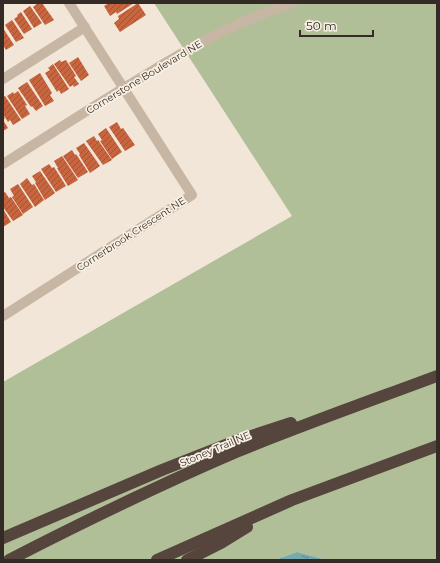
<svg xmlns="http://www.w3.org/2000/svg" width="440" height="563" font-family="Montserrat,sans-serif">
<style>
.grass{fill:#b1bf98}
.water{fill:url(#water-ripples)}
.building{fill:url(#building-hatch)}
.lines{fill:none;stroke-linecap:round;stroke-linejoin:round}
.minor{stroke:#c8b6a4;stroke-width:10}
.highway{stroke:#55453d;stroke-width:12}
.labels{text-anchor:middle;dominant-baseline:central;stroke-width:3.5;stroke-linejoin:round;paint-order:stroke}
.street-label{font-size:10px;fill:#342b26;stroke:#f9f0e4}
</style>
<defs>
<pattern id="water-ripples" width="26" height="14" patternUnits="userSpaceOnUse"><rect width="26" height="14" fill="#77aaae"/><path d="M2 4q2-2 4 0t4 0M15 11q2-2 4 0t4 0" fill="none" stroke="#628b8d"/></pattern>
<pattern id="building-hatch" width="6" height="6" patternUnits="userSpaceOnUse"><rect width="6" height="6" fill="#c56641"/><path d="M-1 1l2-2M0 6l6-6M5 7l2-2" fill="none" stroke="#a15436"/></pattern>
</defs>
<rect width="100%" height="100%" fill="#f1e6d8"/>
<path class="grass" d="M154,3H437V560H327L297,552L275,560H3V382L292,216Z"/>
<path class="water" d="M297,552L327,560H275Z"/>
<g class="building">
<path d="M38,3H42L54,20L45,25L33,7Z"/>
<path d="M109,3H134L117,14L116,12L110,16L104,6Z"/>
<path d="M138,3L146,15L120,32L114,23L119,19L118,16Z"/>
<path d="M30,6L42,23L34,28L23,11Z"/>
<path d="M21,12L32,29L24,34L14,19L18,16L17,15Z"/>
<path d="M12,20L24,38L16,42L5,25Z"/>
<path d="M3,28L14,45L6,50L3,45Z"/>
<path d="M78,57L89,75L81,81L69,63Z"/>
<path d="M60,60L61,62L66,60L76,76L74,77L79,84L74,87L73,85L70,87L54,64Z"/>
<path d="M53,64L69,89L61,94L59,90L57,92L45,73L50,70L48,68Z"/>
<path d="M40,73L52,93L50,95L54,101L45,106L29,80Z"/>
<path d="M27,82L43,106L36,111L32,106L31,107L18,88Z"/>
<path d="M18,91L27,105L25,106L30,114L22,119L7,96L13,92L14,94Z"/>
<path d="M5,96L21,120L13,125L10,120L8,122L3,114V97Z"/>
<path d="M3,116L5,118L3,120L8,128L3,131Z"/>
<path d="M117,122L121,129L123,128L135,145L125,151L109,127Z"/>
<path d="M106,128L122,152L112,159L100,141L102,140L98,134Z"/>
<path d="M94,136L97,141L98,140L112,160L103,165L86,141Z"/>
<path d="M84,143L100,166L90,173L79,155L80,154L76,148Z"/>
<path d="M72,150L75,155L76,154L88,172L78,178L63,156Z"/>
<path d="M62,156L78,180L68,186L57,168H58L54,161Z"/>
<path d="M49,164L52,168L54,167L66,186L56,192L41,169Z"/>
<path d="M40,171L55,193L45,200L35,183L36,182L32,176Z"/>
<path d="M27,178L32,185L34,184L44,200L35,207L20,184Z"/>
<path d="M18,184L33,207L23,214L12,197L14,196L10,189Z"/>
<path d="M5,192L9,198L11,197L23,215L13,221L3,207V193Z"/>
<path d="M3,209L11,222L3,227Z"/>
</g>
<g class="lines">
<g class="minor">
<path d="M3,79L85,27"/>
<path d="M3,164C49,135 95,105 142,77C189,48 239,20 292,3"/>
<path d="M3,316L192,195L69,3"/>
</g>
<g class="highway">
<path d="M3,538L162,470L233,442L291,423"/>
<path d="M9,560C83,522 159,485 236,452C302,425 370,401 437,376"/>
<path d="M157,560L292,500L437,446"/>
<path d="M187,560L221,543L247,527"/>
</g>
</g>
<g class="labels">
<g class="street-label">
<text transform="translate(144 77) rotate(-31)">Cornerstone Boulevard NE</text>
<text transform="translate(131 234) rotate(-33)">Cornerbrook Crescent NE</text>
<text transform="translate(215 449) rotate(-23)">Stoney Trail NE</text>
</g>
</g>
<rect width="440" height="563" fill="none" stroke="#342b26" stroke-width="8"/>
<path d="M300 30v6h73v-6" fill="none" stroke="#342b26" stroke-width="2"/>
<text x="306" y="30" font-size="12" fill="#342b26" stroke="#f9f0e4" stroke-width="3" paint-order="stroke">50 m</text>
</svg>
